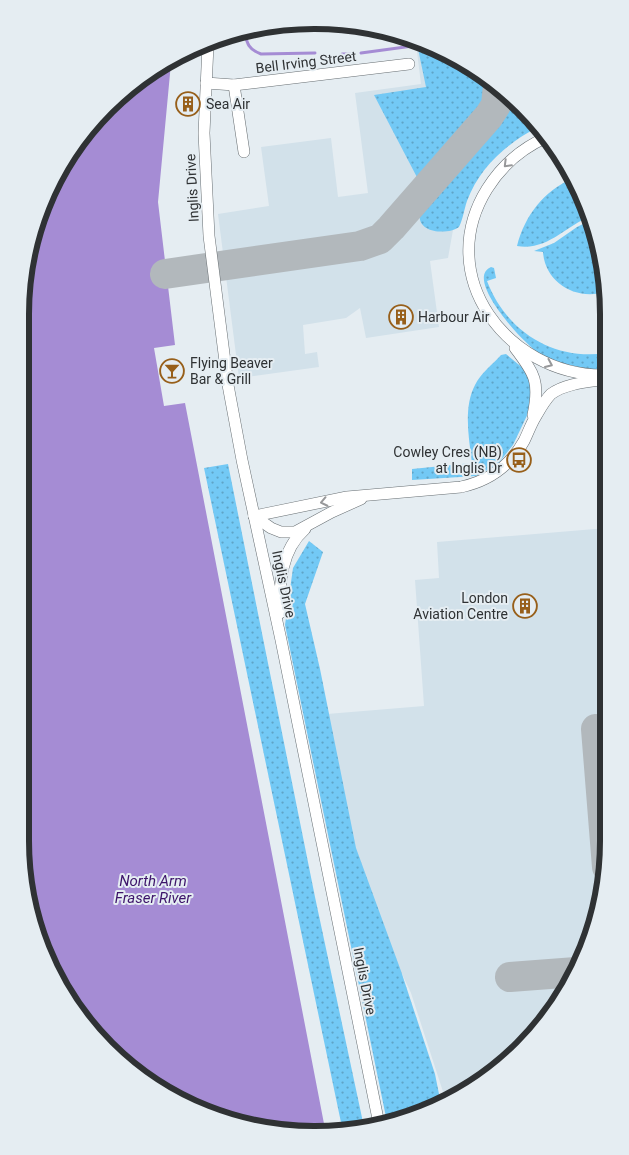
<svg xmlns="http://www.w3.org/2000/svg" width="629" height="1155" font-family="Roboto,sans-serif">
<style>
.built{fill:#d2e1ea}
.grass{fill:url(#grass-dots)}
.water{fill:#a58cd4}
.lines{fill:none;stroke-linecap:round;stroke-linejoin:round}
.stream{stroke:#a58cd4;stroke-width:3}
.taxiway{stroke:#b2b8bc;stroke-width:30}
.minor-casing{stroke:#676e72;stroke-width:12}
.minor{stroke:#fff;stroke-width:11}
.oneway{stroke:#97989a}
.labels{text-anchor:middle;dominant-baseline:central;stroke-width:4;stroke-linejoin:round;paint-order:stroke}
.street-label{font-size:14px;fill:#2f3234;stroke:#e5edf2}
.poi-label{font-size:14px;fill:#2f3234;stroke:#e5edf2;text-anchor:start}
.water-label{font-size:15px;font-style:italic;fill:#3d146a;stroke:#e5edf2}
.rim{fill:none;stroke:#2f3234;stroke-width:6}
</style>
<defs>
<pattern id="grass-dots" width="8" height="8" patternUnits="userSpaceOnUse" patternTransform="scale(1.25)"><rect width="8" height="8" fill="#73c9f5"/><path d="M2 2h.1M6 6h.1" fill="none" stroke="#5fa4c7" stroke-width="1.8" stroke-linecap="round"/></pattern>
</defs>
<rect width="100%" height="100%" fill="#e5edf2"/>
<g class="built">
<path d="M416,44L462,59L509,93L534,122L488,159L458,212L453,230L448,258L430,261L439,327L366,338L360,308L346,318L303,325L305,354L317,352L319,367L239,378L218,214L269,206L261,147L331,138L338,197L368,193L355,93L421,84Z"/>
<path d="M607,528L608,859L599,917L570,987L509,1062L446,1101L411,993L371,908L354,861L327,714L424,706L415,580L439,578L437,542Z"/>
</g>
<g class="grass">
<path d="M417,44L461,59L489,79L490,109L420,183L374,95L426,87Z"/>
<path d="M515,100L538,127C506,144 480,167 467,201C464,210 463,219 459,227C447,236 410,233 422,207Z"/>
<path d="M573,178L591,216C565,226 548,251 517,246C525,215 544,191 573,178Z"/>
<path d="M593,219L607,276V291C579,302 545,284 543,252L534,251L554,243L577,227Z"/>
<path d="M491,267L494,268L496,278L487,281C506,331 553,361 607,353V370C584,369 561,365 540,354C525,345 463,279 491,267Z"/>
<path d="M506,354L524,369L530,381L531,407L513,445L497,465L476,476L412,480V469L472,463C469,438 463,408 475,385C480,374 493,364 501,355Z"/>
<path d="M228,464L315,897L364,1127L343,1132L204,468Z"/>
<path d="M309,541L323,552L305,604L320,669L356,848L401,971L435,1074L441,1104L427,1112L387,1122L285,625L293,568Z"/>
</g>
<path class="water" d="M171,63L158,202L175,345L154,348L164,406L185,403L326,1134L239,1125L151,1086L81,1020L36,935L20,840L21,296L30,238L59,168L135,81Z"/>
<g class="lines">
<g class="stream">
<path d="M244,30C247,42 247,49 261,54L315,53"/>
<path d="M361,53L420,45"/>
<path d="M342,54H354"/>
</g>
<g class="taxiway">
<path d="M165,274L360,246L380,239L391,228L489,116L496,105L498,85"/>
<path d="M596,729L607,867"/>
<path d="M510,977L576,972"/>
</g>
<g class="minor-casing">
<g id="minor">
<path d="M208,45L204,133L209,236L228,385L242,460L281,640L379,1124"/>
<path d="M206,83L234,85L409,64"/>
<path d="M234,85L244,152"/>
<path d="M547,137C522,148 502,165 487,189C433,276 507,374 602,375"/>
<path d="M515,348C535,374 540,382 533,415"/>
<path d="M254,516L347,497L461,487C489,481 510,466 524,441C528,433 531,424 536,416C540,409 545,400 551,394C566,383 589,382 607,379"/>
<path d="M254,516L271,528L281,532H295L332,512L361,499"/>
<path d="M280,613C279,584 281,550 305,529"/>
</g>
</g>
<use href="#minor" class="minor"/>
</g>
<defs><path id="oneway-chevron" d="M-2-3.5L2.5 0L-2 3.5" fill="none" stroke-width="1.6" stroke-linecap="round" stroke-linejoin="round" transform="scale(1.25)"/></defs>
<g class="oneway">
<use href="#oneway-chevron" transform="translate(507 164) rotate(135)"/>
<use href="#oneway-chevron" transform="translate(549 364) rotate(24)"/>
<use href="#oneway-chevron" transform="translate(324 502) rotate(168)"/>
</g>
<defs>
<g id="building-ring" transform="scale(1.25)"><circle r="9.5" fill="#e5edf2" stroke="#975f1a" stroke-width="1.5"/><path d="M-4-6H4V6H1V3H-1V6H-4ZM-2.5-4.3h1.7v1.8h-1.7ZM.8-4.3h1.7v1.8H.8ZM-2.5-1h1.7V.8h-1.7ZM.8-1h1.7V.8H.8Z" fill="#975f1a"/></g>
<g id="bar-ring" transform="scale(1.25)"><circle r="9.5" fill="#e5edf2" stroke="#975f1a" stroke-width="1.5"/><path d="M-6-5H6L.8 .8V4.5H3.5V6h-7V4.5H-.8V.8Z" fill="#975f1a"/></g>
<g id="bus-ring" transform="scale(1.25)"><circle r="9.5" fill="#e5edf2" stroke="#975f1a" stroke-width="1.5"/><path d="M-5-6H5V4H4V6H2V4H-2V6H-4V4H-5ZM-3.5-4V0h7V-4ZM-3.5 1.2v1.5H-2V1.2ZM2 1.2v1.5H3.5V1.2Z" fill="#975f1a"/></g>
</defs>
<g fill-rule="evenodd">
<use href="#building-ring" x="188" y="104"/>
<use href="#building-ring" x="401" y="317"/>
<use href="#bar-ring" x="172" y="371"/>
<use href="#bus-ring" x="519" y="460"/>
<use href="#building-ring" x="525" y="606"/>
</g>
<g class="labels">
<g class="street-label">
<text transform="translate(306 62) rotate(-7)">Bell Irving Street</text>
<text transform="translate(192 188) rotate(-93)">Inglis Drive</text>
<text transform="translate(284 584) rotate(78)">Inglis Drive</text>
<text transform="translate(365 981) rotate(79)">Inglis Drive</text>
</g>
<g class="poi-label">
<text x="206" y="104">Sea Air</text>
<text x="418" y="317">Harbour Air</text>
<text x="190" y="363">Flying Beaver<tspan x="190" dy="16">Bar &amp; Grill</tspan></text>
<text x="502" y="452" text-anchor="end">Cowley Cres (NB)<tspan x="502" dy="16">at Inglis Dr</tspan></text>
<text x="508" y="598" text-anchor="end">London<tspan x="508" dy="16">Aviation Centre</tspan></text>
</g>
<g class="water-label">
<text x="153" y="881">North Arm<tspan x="153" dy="17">Fraser River</tspan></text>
</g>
</g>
<path d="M0 0H629V1155H0ZM314 29H315A285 285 0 0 1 600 314V841A285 285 0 0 1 315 1126H314A285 285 0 0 1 29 841V314A285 285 0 0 1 314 29Z" fill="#e5edf2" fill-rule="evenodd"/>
<path class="rim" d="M314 29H315A285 285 0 0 1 600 314V841A285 285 0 0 1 315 1126H314A285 285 0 0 1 29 841V314A285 285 0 0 1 314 29Z"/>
</svg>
